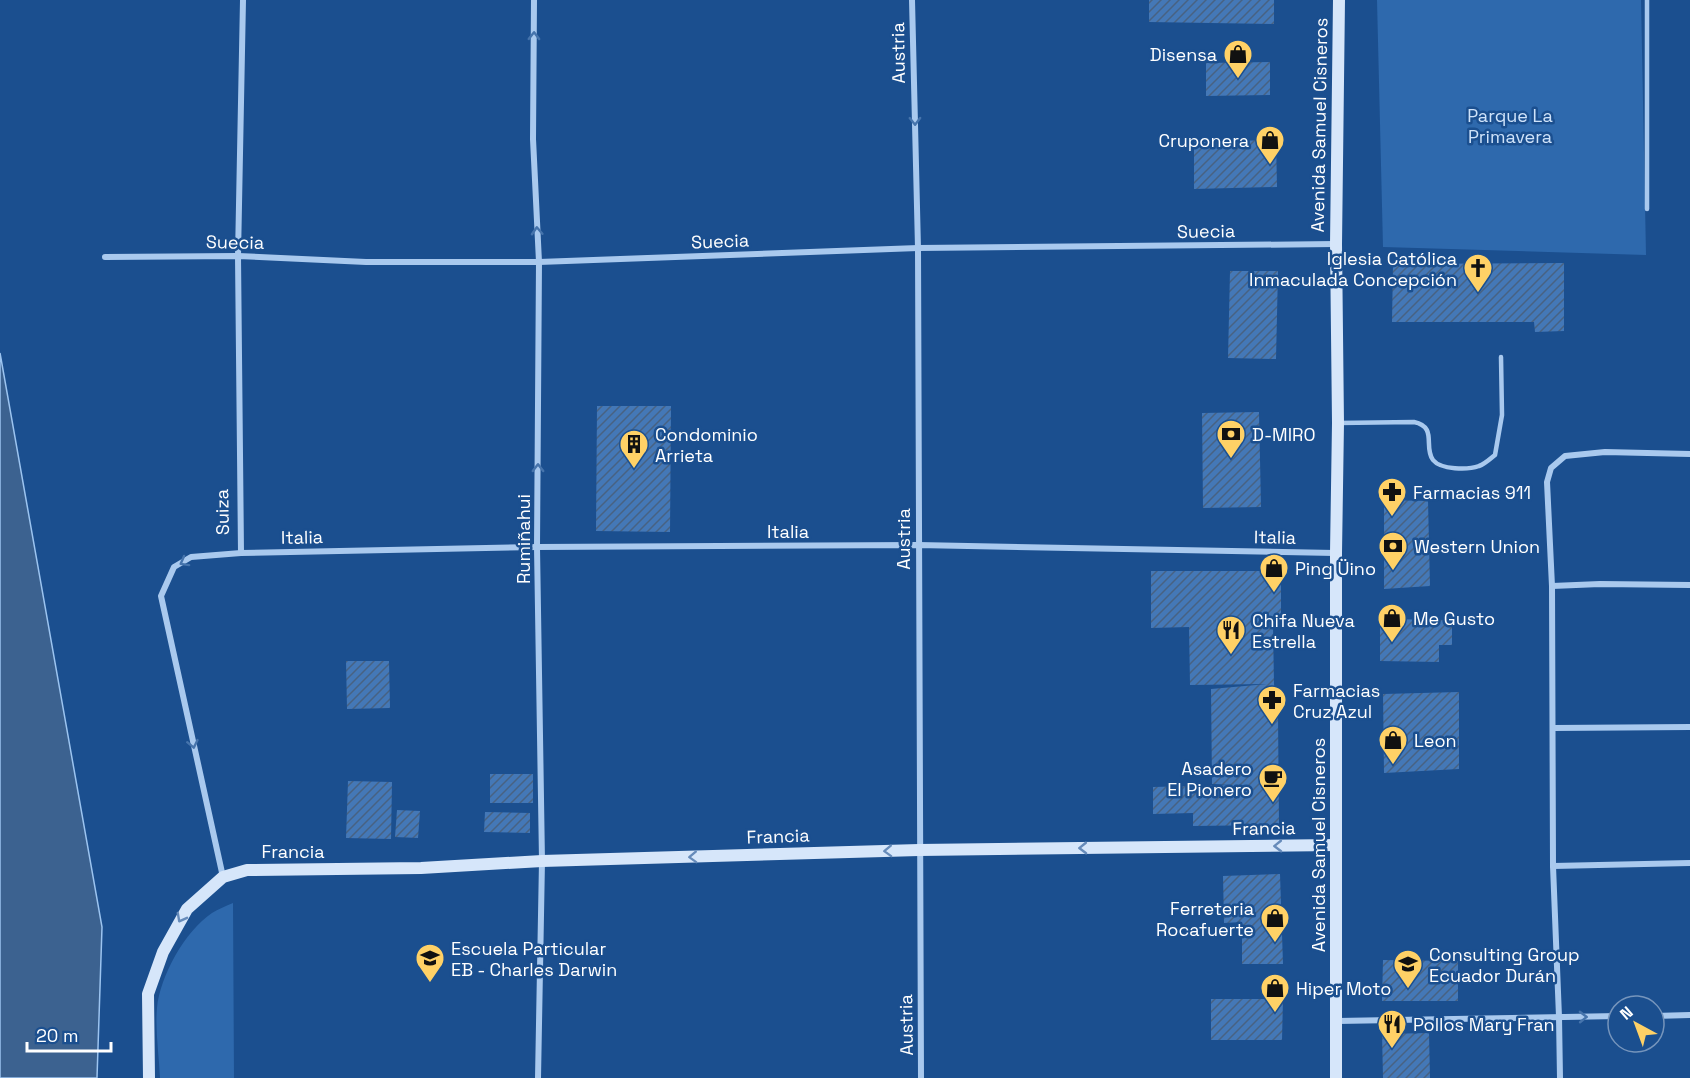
<svg xmlns="http://www.w3.org/2000/svg" width="1690" height="1078" font-family="'Space Grotesk',sans-serif">
<style>
.green{fill:#2e69ad}
.water{fill:#3c6290;stroke:#9cc4f0;stroke-width:1.5}
.building{fill:url(#building-hatch)}
.lines{fill:none;stroke-linecap:round;stroke-linejoin:round}
.lane{stroke:#a9c9ee;stroke-width:4.5}
.street{stroke:#a9c9ee;stroke-width:6}
.secondary{stroke:#d6e6fa;stroke-width:12}
.oneway{stroke:#4674ac}
.oneway2{stroke:#668bba}
.labels{text-anchor:middle;dominant-baseline:central;stroke-width:5;stroke-linejoin:round;paint-order:stroke}
.street-label{font-size:18px;fill:#fff;stroke:#1b4f8f}
.poi-label{font-size:18px;fill:#fff;stroke:#1b4f8f;text-anchor:start}
.park-label{font-size:18px;fill:#cfe3fa;stroke:#1b4f8f}
</style>
<defs>
<pattern id="building-hatch" width="6" height="6" patternUnits="userSpaceOnUse" patternTransform="scale(1.5)"><rect width="6" height="6" fill="#4478b7"/><path d="M-1 1l2-2M0 6l6-6M5 7l2-2" fill="none" stroke="#486282"/></pattern>
</defs>
<rect width="100%" height="100%" fill="#1b4f8f"/>
<g class="green">
<path d="M1377,0H1641L1646,255L1383,247Z"/>
<path d="M233,903L234,1078H160C159,1055 155,1030 157,1008C160,976 185,931 212,913C218,909 226,906 233,903Z"/>
</g>
<path class="water" d="M0,353L102,927L97,1078H0Z"/>
<g class="building">
<path d="M1149,0H1274V24L1149,22Z"/>
<path d="M1270,62V95L1206,96V63Z"/>
<path d="M1276,140L1277,187L1194,189V142Z"/>
<path d="M1564,263V331L1535,332L1534,322H1392L1393,264Z"/>
<path d="M1230,271H1278L1276,359L1228,358Z"/>
<path d="M597,406H671L670,532L596,531Z"/>
<path d="M1259,412L1261,507L1203,508L1202,413Z"/>
<path d="M1384,500L1428,501L1430,586L1384,589Z"/>
<path d="M1151,571H1281V627L1273,626L1274,684L1278,716L1279,825L1193,826V813L1153,814V787L1232,785L1212,784L1211,689L1267,684L1190,685L1189,627L1151,628Z"/>
<path d="M1380,619L1452,620V645H1439V662L1380,661Z"/>
<path d="M346,661H389L390,708L347,709Z"/>
<path d="M1459,692V769L1384,773L1383,694Z"/>
<rect x="490" y="774" width="43" height="29"/>
<path d="M348,781L392,782L391,839L346,838Z"/>
<path d="M397,810L420,811L418,838L395,837Z"/>
<path d="M485,812L530,813V833L484,832Z"/>
<path d="M1280,874L1283,964H1242V922L1224,923L1223,876Z"/>
<path d="M1383,960L1458,961V1001H1382Z"/>
<path d="M1211,999H1283L1282,1040H1211Z"/>
<path d="M1429,1033L1430,1078H1383L1382,1034Z"/>
</g>
<g class="lines">
<g class="lane">
<path d="M1647,0V209"/>
<path d="M1338,423L1414,422C1438,427 1423,447 1433,460C1441,470 1468,470 1479,466C1485,464 1490,459 1495,455L1502,415L1501,357"/>
</g>
<g class="street">
<path d="M534,0L533,139L539,262L537,547L542,861L538,1078"/>
<path d="M912,0L918,248L921,1078"/>
<path d="M105,257L238,256L366,262H539L918,248L1336,244"/>
<path d="M241,553L238,256L243,0"/>
<path d="M1552,586L1600,584L1690,585"/>
<path d="M1553,728L1690,727"/>
<path d="M1553,866L1690,863"/>
<path d="M223,877L161,596L174,567L191,557L241,553L537,547L918,545L1335,553"/>
<path d="M1654,1016L1690,1015"/>
<path d="M1337,1021L1618,1016"/>
<path d="M1560,1078L1559,1017L1553,866L1552,586L1547,482L1551,468L1565,456L1605,452L1690,454"/>
</g>
<g class="secondary">
<path d="M149,1078L148,994L163,952L187,909L223,877L247,870L421,868L542,861L919,850L1336,845"/>
<path d="M1336,1078V553L1338,423L1336,244L1339,0"/>
</g>
</g>
<defs><path id="oneway-chevron" d="M-2-3.5L2.5 0L-2 3.5" fill="none" stroke-width="1.6" stroke-linecap="round" stroke-linejoin="round" transform="scale(1.5)"/></defs>
<g class="oneway">
<use href="#oneway-chevron" transform="translate(534 36) rotate(-89)"/>
<use href="#oneway-chevron" transform="translate(915 121) rotate(89)"/>
<use href="#oneway-chevron" transform="translate(537 231) rotate(-93)"/>
<use href="#oneway-chevron" transform="translate(538 468) rotate(-90)"/>
<use href="#oneway-chevron" transform="translate(184 562) rotate(151)"/>
<use href="#oneway-chevron" transform="translate(193 744) rotate(78)"/>
<use href="#oneway-chevron" transform="translate(1583 1017) rotate(-1)"/>
</g>
<g class="oneway2">
<use href="#oneway-chevron" transform="translate(1278 846) rotate(179)"/>
<use href="#oneway-chevron" transform="translate(1083 848) rotate(179)"/>
<use href="#oneway-chevron" transform="translate(888 851) rotate(178)"/>
<use href="#oneway-chevron" transform="translate(693 857) rotate(178)"/>
<use href="#oneway-chevron" transform="translate(181 918) rotate(118)"/>
</g>
<defs>
<g id="shop-pin" transform="scale(1.5)"><path d="M0 17L-7.5 6A9.5 9.5 0 1 1 7.5 6Z" fill="#ffd166" stroke="#1b4f8f"/><path d="M-5-2.5h2.3a2.7 3.5 0 0 1 5.4 0H5L5.5 6h-11ZM-1.5-2.5h3a1.5 2.3 0 0 0-3 0Z" fill="#111"/></g>
<g id="church-pin" transform="scale(1.5)"><path d="M0 17L-7.5 6A9.5 9.5 0 1 1 7.5 6Z" fill="#ffd166" stroke="#1b4f8f"/><path d="M-1.2-6h2.4v3.5h3.3v2.4h-3.3V6h-2.4V-.1h-3.3v-2.4h3.3Z" fill="#111"/></g>
<g id="bank-pin" transform="scale(1.5)"><path d="M0 17L-7.5 6A9.5 9.5 0 1 1 7.5 6Z" fill="#ffd166" stroke="#1b4f8f"/><path d="M-6-4H6V4H-6ZM0-2.3a2.3 2.3 0 1 0 0 4.6a2.3 2.3 0 1 0 0-4.6Z" fill="#111"/></g>
<g id="building-pin" transform="scale(1.5)"><path d="M0 17L-7.5 6A9.5 9.5 0 1 1 7.5 6Z" fill="#ffd166" stroke="#1b4f8f"/><path d="M-4-6H4V6H1V3H-1V6H-4ZM-2.5-4.3h1.7v1.8h-1.7ZM.8-4.3h1.7v1.8H.8ZM-2.5-1h1.7V.8h-1.7ZM.8-1h1.7V.8H.8Z" fill="#111"/></g>
<g id="pharmacy-pin" transform="scale(1.5)"><path d="M0 17L-7.5 6A9.5 9.5 0 1 1 7.5 6Z" fill="#ffd166" stroke="#1b4f8f"/><path d="M-2-6h4v4h4v4h-4v4h-4v-4h-4v-4h4Z" fill="#111"/></g>
<g id="restaurant-pin" transform="scale(1.5)"><path d="M0 17L-7.5 6A9.5 9.5 0 1 1 7.5 6Z" fill="#ffd166" stroke="#1b4f8f"/><path d="M-5-6h1v4h1v-4h1v4h1v-4h1v5L-1.5 .5V6h-2V.5L-5-1ZM5-6V6H3V1.5H1.5Q1.5-4 5-6Z" fill="#111"/></g>
<g id="cafe-pin" transform="scale(1.5)"><path d="M0 17L-7.5 6A9.5 9.5 0 1 1 7.5 6Z" fill="#ffd166" stroke="#1b4f8f"/><path d="M-5.5-4.5H6V0H3Q3 3.5 0 3.5H-2.5Q-5.5 3.5-5.5 0ZM3-3.2v2h1.7v-2ZM-6 4.5H4V6H-6Z" fill="#111"/></g>
<g id="school-pin" transform="scale(1.5)"><path d="M0 17L-7.5 6A9.5 9.5 0 1 1 7.5 6Z" fill="#ffd166" stroke="#1b4f8f"/><path d="M0-5L7-2L0 1L-7-2ZM-4 1L0 2.5L4 1V4Q0 6-4 4Z" fill="#111"/></g>
<g id="university-pin" transform="scale(1.5)"><path d="M0 17L-7.5 6A9.5 9.5 0 1 1 7.5 6Z" fill="#ffd166" stroke="#1b4f8f"/><path d="M0-5L7-2L0 1L-7-2ZM-4 1L0 2.5L4 1V4Q0 6-4 4Z" fill="#111"/></g>
</defs>
<g fill-rule="evenodd">
<use href="#shop-pin" x="1238" y="54"/>
<use href="#shop-pin" x="1270" y="140"/>
<use href="#church-pin" x="1478" y="268"/>
<use href="#bank-pin" x="1231" y="434"/>
<use href="#building-pin" x="634" y="444"/>
<use href="#pharmacy-pin" x="1392" y="492"/>
<use href="#bank-pin" x="1393" y="546"/>
<use href="#shop-pin" x="1274" y="568"/>
<use href="#shop-pin" x="1392" y="618"/>
<use href="#restaurant-pin" x="1231" y="630"/>
<use href="#pharmacy-pin" x="1272" y="700"/>
<use href="#shop-pin" x="1393" y="740"/>
<use href="#cafe-pin" x="1273" y="778"/>
<use href="#shop-pin" x="1275" y="918"/>
<use href="#school-pin" x="430" y="958"/>
<use href="#university-pin" x="1408" y="964"/>
<use href="#shop-pin" x="1275" y="988"/>
<use href="#restaurant-pin" x="1392" y="1024"/>
</g>
<g class="labels">
<g class="street-label">
<text transform="translate(898 53) rotate(-91)">Austria</text>
<text transform="translate(1319 125) rotate(-89)">Avenida Samuel Cisneros</text>
<text transform="translate(1206 231) rotate(-1)">Suecia</text>
<text transform="translate(720 241) rotate(-2)">Suecia</text>
<text transform="translate(235 242) rotate(1)">Suecia</text>
<text transform="translate(222 512) rotate(-91)">Suiza</text>
<text x="788" y="531">Italia</text>
<text transform="translate(302 537) rotate(-1)">Italia</text>
<text transform="translate(1275 537) rotate(1)">Italia</text>
<text transform="translate(523 539) rotate(-90)">Rumiñahui</text>
<text transform="translate(903 539) rotate(-90)">Austria</text>
<text transform="translate(1264 828) rotate(-1)">Francia</text>
<text transform="translate(778 836) rotate(-2)">Francia</text>
<text transform="translate(1318 845) rotate(-90)">Avenida Samuel Cisneros</text>
<text x="293" y="851">Francia</text>
<text transform="translate(906 1025) rotate(-91)">Austria</text>
</g>
<g class="poi-label">
<text x="1217" y="54" text-anchor="end">Disensa</text>
<text x="1249" y="140" text-anchor="end">Cruponera</text>
<text x="1457" y="258" text-anchor="end">Iglesia Católica<tspan x="1457" dy="21">Inmaculada Concepción</tspan></text>
<text x="655" y="434">Condominio<tspan x="655" dy="21">Arrieta</tspan></text>
<text x="1252" y="434">D-MIRO</text>
<text x="1413" y="492">Farmacias 911</text>
<text x="1414" y="546">Western Union</text>
<text x="1295" y="568">Ping Üino</text>
<text x="1413" y="618">Me Gusto</text>
<text x="1252" y="620">Chifa Nueva<tspan x="1252" dy="21">Estrella</tspan></text>
<text x="1293" y="690">Farmacias<tspan x="1293" dy="21">Cruz Azul</tspan></text>
<text x="1414" y="740">Leon</text>
<text x="1252" y="768" text-anchor="end">Asadero<tspan x="1252" dy="21">El Pionero</tspan></text>
<text x="1254" y="908" text-anchor="end">Ferreteria<tspan x="1254" dy="21">Rocafuerte</tspan></text>
<text x="451" y="948">Escuela Particular<tspan x="451" dy="21">EB - Charles Darwin</tspan></text>
<text x="1429" y="954">Consulting Group<tspan x="1429" dy="21">Ecuador Durán</tspan></text>
<text x="1296" y="988">Hiper Moto</text>
<text x="1413" y="1024">Pollos Mary Fran</text>
</g>
<g class="park-label">
<text x="1510" y="115">Parque La<tspan x="1510" dy="21">Primavera</tspan></text>
</g>
</g>
<g transform="translate(1636 1024) rotate(319)"><circle r="28" fill="#1b4f8f" stroke="#7695bc" stroke-width="1.5"/>
<path d="M0-4.5L10 22L0 15L-10 22Z" fill="#ffd166"/>
<text y="-9" font-size="16" font-weight="bold" text-anchor="middle" fill="#ffffff">N</text>
</g>
<path d="M27 1042v9h84v-9" fill="none" stroke="#ffffff" stroke-width="3"/>
<text x="36" y="1042" font-size="18" fill="#ffffff" stroke="#1b4f8f" stroke-width="4.5" paint-order="stroke">20 m</text>
</svg>
